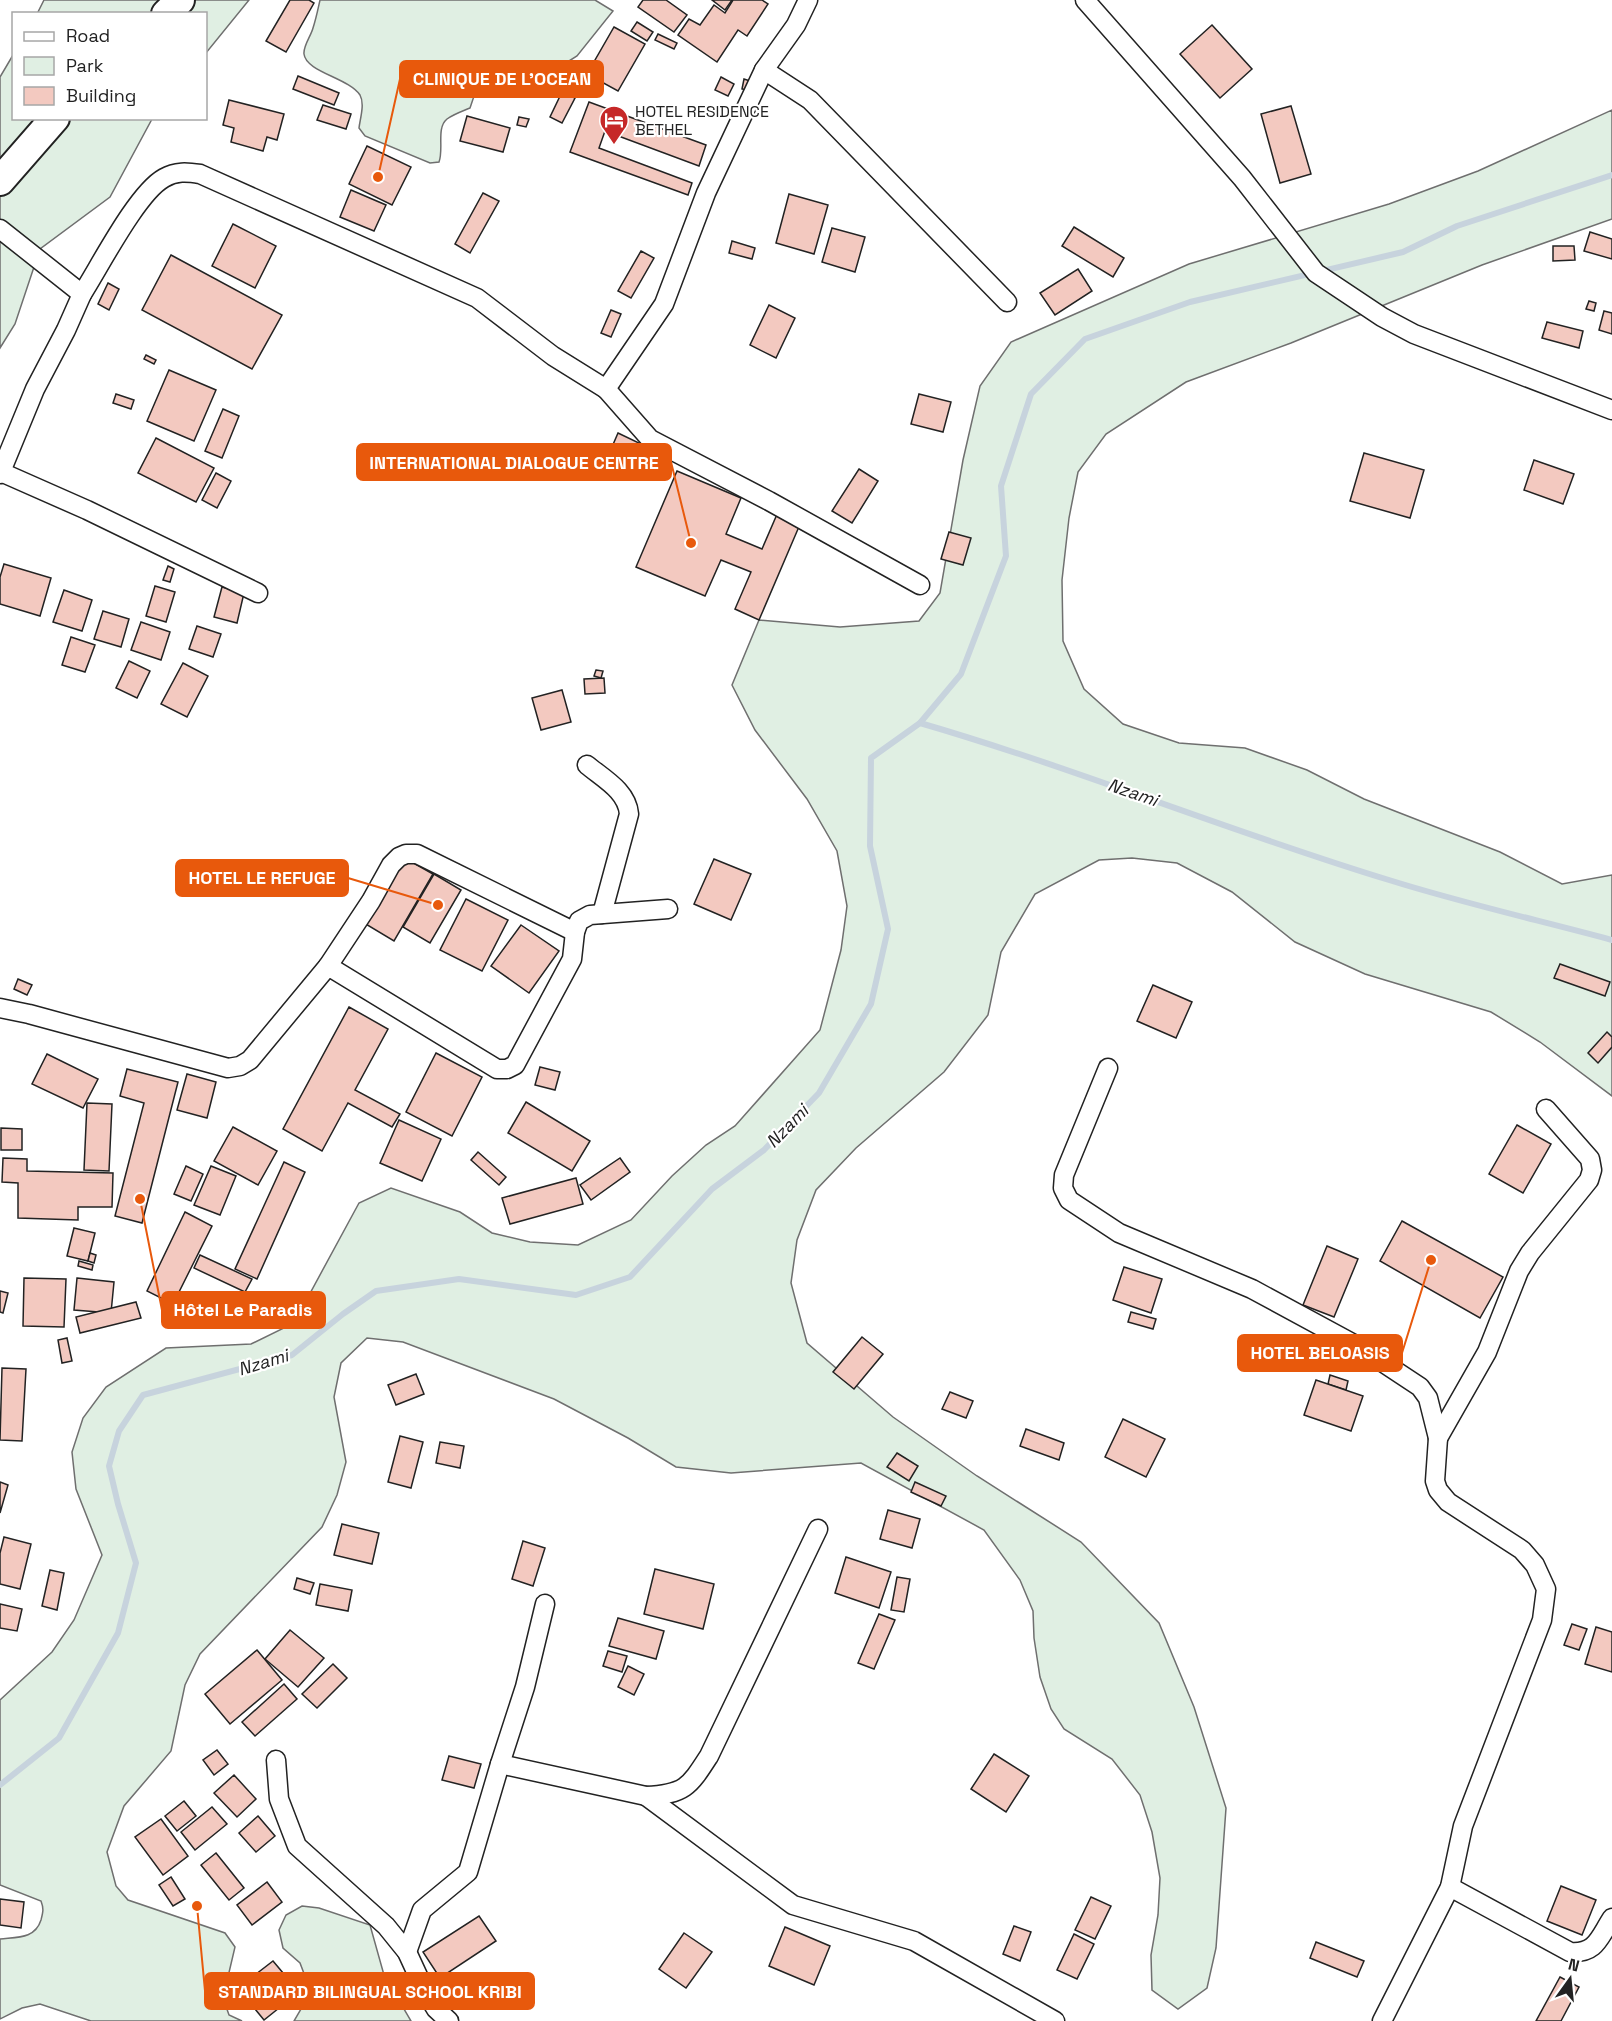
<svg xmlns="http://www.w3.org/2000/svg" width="1612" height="2021" font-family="'Space Grotesk',sans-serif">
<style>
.green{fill:#e0efe3;stroke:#6f6f6f;stroke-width:1.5}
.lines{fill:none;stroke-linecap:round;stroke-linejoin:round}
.stream{stroke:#c7d3dd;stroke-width:6}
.building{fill:#f3c9c0;stroke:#222;stroke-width:1.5}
.minor-casing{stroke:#222;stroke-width:21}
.trunk-casing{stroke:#222;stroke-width:32}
.minor{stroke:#fff;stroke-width:18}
.trunk{stroke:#fff;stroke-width:28}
.labels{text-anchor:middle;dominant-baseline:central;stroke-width:4.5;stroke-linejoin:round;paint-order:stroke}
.poi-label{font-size:16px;fill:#222;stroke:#fff;text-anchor:start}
.water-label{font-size:18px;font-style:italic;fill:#222;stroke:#fff}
.leader{fill:none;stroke:#e8590c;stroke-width:2}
.callout-dot{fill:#e8590c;stroke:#fff;stroke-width:2}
.callout{fill:#e8590c;stroke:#e8590c;stroke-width:2}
.callout-label{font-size:18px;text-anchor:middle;font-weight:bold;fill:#fff}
</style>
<rect width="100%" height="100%" fill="#fff"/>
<g class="green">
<path d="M44,0H249L206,53V14H37Z"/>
<path d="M320,0H595L613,11L577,56L569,61L494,71C479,78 475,93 470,108C463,111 454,114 447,119C436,128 444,149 439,162L430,163L365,136L359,128C360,119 365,104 360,95C349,78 306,72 304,54C303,46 311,36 313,28C316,19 318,9 320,0Z"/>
<path d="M13,55L14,118L152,119L110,197L40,249L15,324L0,348V77Z"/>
<path d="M1612,110V219L1482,265L1291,343L1186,382L1106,434L1078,472L1069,518L1062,580L1063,641L1084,689L1123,724L1179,743L1245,748L1307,770L1364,799L1500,852L1562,884L1612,875V1096L1540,1042L1491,1012L1365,974L1295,942L1232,892L1177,863L1132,858L1099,860L1035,894L1001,952L988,1015L944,1072L856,1148L816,1190L797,1240L791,1283L807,1343L893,1417L977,1476L1081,1542L1159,1623L1194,1707L1226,1808L1216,1948L1207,1988L1178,2009L1152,1990L1151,1955L1158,1915L1160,1878L1152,1832L1140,1795L1112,1759L1064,1729L1051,1709L1040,1677L1034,1638L1033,1611L1020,1580L984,1530L861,1463L731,1473L676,1467L628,1438L554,1399L403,1342L367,1338L341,1363L334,1397L346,1462L337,1495L322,1527L200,1654L185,1685L171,1751L124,1806L107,1852L116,1886L128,1900L225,1933L235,1947L223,1998L229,2015L242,2021H91L40,2004L22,2008L0,2019V1939C17,1937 35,1939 41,1920C43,1912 44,1909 41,1901L0,1885V1700L52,1652L74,1620L102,1555L76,1489L72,1452L83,1418L106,1387L166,1348L251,1344L284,1328L308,1297L359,1203L391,1188L460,1212L492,1233L530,1242L578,1245L631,1220L672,1176L706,1145L735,1126L820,1030L841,950L847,906L837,851L807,799L755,730L732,685L759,620L840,627L919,621L940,593L963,460L980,386L1011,342L1189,264L1389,204L1478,171Z"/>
<path d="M302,1906L319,1908L370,1925L384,1975L411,2021H294L311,1992L300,1963L283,1948L279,1930L286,1915Z"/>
</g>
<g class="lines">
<g class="stream">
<path d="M920,723L961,674L1006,556L1001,486L1031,394L1085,339L1190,302L1403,252L1457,226L1612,175"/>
<path d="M0,1785L59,1738L118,1633L136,1563L118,1504L109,1466L119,1431L143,1395L292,1355L343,1314L376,1291L459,1279L576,1295L630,1277L712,1189L764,1150L819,1093L871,1004L888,929L870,846L871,758L920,723C1078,769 1231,832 1389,880C1462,903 1538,920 1612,940"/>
</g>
</g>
<g class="building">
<path d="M290,0H309L314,3L286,52L266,41Z"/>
<path d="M643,0H666L687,15L674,32L638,7Z"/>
<path d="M712,0H732L725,10Z"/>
<path d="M733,0H762L768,4L747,36L738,30L717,62L678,35L689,19L700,25L714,5L725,13Z"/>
<path d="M637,22L653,32L647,41L631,31Z"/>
<path d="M1212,25L1252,69L1220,98L1180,54Z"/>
<path d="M614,27L645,44L618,91L587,74Z"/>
<path d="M658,34L677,43L674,49L655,40Z"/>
<path d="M298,76L339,93L334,105L293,89Z"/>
<path d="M721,77L734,84L728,96L715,90Z"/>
<path d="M744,79L753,82L751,91L742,89Z"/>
<path d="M562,92L575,98L562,123L550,117Z"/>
<path d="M229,100L284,114L277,140L267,137L263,151L231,142L234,128L223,125Z"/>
<path d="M589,102L706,145L699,166L605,131L599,148L692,183L688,195L570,152Z"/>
<path d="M323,105L351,114L346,129L317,120Z"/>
<path d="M1291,106L1311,174L1280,183L1261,114Z"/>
<path d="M467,116L510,128L503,152L460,141Z"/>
<path d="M519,117L529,119L526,127L517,125Z"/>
<path d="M367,146L411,167L392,205L349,184Z"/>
<path d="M351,190L386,205L374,231L340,217Z"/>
<path d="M483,193L499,201L470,253L455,244Z"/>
<path d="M789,194L828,205L814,254L776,243Z"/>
<path d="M233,224L276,246L255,288L212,266Z"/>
<path d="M1074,227L1124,258L1113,277L1062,246Z"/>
<path d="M832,228L865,237L855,272L822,262Z"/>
<path d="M1590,232L1612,239V259L1584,251Z"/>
<path d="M732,241L755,248L752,259L729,253Z"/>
<path d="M1553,246H1574L1575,260L1553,261Z"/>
<path d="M641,251L654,258L631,298L618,291Z"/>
<path d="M171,255L282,315L252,369L142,310Z"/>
<path d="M1078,269L1092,291L1055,315L1040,293Z"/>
<path d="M108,283L119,289L109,310L98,304Z"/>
<path d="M1589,301L1596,303L1594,311L1586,309Z"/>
<path d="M769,305L795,318L776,358L750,345Z"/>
<path d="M611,310L621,314L611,337L601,333Z"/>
<path d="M1604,311L1612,313V334L1599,330Z"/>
<path d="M1547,322L1583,331L1579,348L1542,338Z"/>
<path d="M146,355L156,360L154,364L144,359Z"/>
<path d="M169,370L216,390L194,441L147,421Z"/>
<path d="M116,394L134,400L131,409L113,403Z"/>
<path d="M919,394L951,402L943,432L911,424Z"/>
<path d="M223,409L239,416L222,458L205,451Z"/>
<path d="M618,433L639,443L632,457L612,447Z"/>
<path d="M156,438L214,468L196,502L138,473Z"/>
<path d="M1364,453L1424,470L1410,518L1350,501Z"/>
<path d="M1534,460L1574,474L1563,504L1524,490Z"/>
<path d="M859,469L878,481L852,523L832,511Z"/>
<path d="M677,471L741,498L726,534L762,549L778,512L801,522L759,620L735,609L751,572L721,560L705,596L636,567Z"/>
<path d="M216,473L231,481L217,508L202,500Z"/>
<path d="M949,532L971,538L963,565L941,559Z"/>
<path d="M4,564L51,578L40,616L0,604V577Z"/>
<path d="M168,566L174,569L170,582L163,580Z"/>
<path d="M155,586L175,592L166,622L146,616Z"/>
<path d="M222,587L244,593L237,623L214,617Z"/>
<path d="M64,590L92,600L82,631L53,622Z"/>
<path d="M103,611L129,619L121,647L94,639Z"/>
<path d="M141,622L170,632L161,660L131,650Z"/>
<path d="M197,626L221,634L213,657L189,649Z"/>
<path d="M71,637L95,645L85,672L62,665Z"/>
<path d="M129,661L150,671L137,698L116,688Z"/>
<path d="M183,663L208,676L187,717L161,704Z"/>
<path d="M596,670L603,671L601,678L594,676Z"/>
<path d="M604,678L605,693L585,694L584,679Z"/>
<path d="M562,690L571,722L541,730L532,698Z"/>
<path d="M403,857L433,874L394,941L364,923Z"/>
<path d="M714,859L751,874L731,920L694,904Z"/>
<path d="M434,874L461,890L430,943L403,927Z"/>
<path d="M466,899L508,920L482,971L440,950Z"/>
<path d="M521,925L559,951L529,993L491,966Z"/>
<path d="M1560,964L1610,982L1605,996L1554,978Z"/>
<path d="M18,979L32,985L27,995L14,989Z"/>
<path d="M1153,985L1192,1002L1176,1038L1137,1021Z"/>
<path d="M349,1007L388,1029L355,1090L400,1114L392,1127L348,1103L322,1151L283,1129Z"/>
<path d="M1607,1032L1612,1037V1047L1598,1063L1588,1053Z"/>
<path d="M436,1053L482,1077L452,1136L406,1112Z"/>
<path d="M47,1054L98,1079L83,1108L32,1084Z"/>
<path d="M540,1067L560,1072L555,1090L535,1085Z"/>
<path d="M127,1069L178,1082L142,1223L115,1216L144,1103L120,1096Z"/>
<path d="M187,1074L216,1082L207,1118L177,1110Z"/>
<path d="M526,1102L590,1141L572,1171L508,1133Z"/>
<path d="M87,1103L112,1104L109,1171L84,1170Z"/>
<path d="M399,1120L441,1139L422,1181L380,1163Z"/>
<path d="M1517,1125L1551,1144L1523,1193L1489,1174Z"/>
<path d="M233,1127L277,1151L258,1185L214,1161Z"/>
<path d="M1,1128L22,1129V1150H1Z"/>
<path d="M478,1152L506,1177L499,1185L471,1160Z"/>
<path d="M3,1158L27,1159V1171L113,1173L112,1207H78V1220L18,1218V1183L2,1182Z"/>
<path d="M620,1158L630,1172L591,1200L580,1185Z"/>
<path d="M284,1162L305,1172L257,1279L235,1269Z"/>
<path d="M186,1166L203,1174L191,1201L174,1194Z"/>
<path d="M211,1166L236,1176L220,1215L194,1205Z"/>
<path d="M576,1178L583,1204L510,1224L502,1198Z"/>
<path d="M185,1212L212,1226L173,1304L147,1291Z"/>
<path d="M1402,1221L1503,1277L1480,1318L1380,1261Z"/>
<path d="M74,1228L95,1233L88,1261L67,1256Z"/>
<path d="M1327,1246L1358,1259L1334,1317L1303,1305Z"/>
<path d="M90,1253L96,1255L94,1263L88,1261Z"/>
<path d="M200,1255L252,1279L245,1292L194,1268Z"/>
<path d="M79,1261L93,1265L92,1270L78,1266Z"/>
<path d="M1124,1267L1162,1279L1151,1313L1113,1300Z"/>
<path d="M24,1278L66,1279L64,1327L23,1326Z"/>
<path d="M77,1278L114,1282L111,1313L74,1310Z"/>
<path d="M0,1291L8,1293L3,1313L0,1312Z"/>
<path d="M136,1302L141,1318L80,1333L76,1317Z"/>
<path d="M1131,1312L1156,1319L1153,1329L1128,1322Z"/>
<path d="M862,1337L883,1354L854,1389L833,1372Z"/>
<path d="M67,1338L72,1361L62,1363L58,1340Z"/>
<path d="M2,1368L26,1369L22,1441L0,1440Z"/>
<path d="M416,1374L424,1394L396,1405L388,1385Z"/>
<path d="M1330,1375L1348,1381L1346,1390L1328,1384Z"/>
<path d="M1316,1380L1363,1396L1351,1431L1304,1415Z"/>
<path d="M950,1392L973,1401L966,1418L942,1409Z"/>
<path d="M1123,1419L1165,1439L1146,1477L1105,1457Z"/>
<path d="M1026,1429L1064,1443L1059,1460L1020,1446Z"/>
<path d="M400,1436L423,1442L411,1488L388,1482Z"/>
<path d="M440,1442L464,1446L460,1468L436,1463Z"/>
<path d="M897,1453L918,1466L909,1481L887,1467Z"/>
<path d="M0,1482L8,1485L0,1513Z"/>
<path d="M915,1482L946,1496L941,1506L911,1492Z"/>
<path d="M888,1510L920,1519L912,1548L880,1539Z"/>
<path d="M342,1524L379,1533L372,1564L334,1555Z"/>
<path d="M4,1537L31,1544L20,1589L0,1584V1553Z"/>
<path d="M523,1541L545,1548L533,1586L512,1579Z"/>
<path d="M846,1557L891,1572L879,1608L835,1593Z"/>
<path d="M655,1569L714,1584L703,1629L644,1614Z"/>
<path d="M50,1570L64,1573L57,1610L42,1606Z"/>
<path d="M897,1577L910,1579L904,1612L891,1610Z"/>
<path d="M297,1578L314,1583L310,1594L294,1589Z"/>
<path d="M320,1584L352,1590L348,1611L316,1605Z"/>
<path d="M0,1604L22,1609L17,1631L0,1628Z"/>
<path d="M879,1614L895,1620L874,1669L858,1663Z"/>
<path d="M618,1618L664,1631L656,1659L609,1646Z"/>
<path d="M1572,1624L1587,1629L1579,1650L1564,1645Z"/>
<path d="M1596,1627L1612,1632V1672L1585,1664Z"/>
<path d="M290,1630L324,1658L298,1687L265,1659Z"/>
<path d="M257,1650L282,1680L230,1724L205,1694Z"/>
<path d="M608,1651L627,1656L622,1672L603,1666Z"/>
<path d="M333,1664L347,1678L317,1708L302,1694Z"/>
<path d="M628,1666L644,1674L634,1695L618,1687Z"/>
<path d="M284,1684L297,1699L255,1736L242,1722Z"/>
<path d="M217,1750L228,1764L214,1775L203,1760Z"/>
<path d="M994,1754L1029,1776L1006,1812L971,1789Z"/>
<path d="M449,1756L481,1764L474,1788L442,1780Z"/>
<path d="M234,1775L256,1799L237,1817L214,1793Z"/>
<path d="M184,1801L196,1816L177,1831L165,1816Z"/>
<path d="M212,1807L227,1824L195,1850L181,1832Z"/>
<path d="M258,1816L275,1836L256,1852L239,1833Z"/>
<path d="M161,1819L188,1856L163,1875L135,1837Z"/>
<path d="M216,1853L244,1888L229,1900L201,1865Z"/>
<path d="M171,1877L185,1899L173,1906L159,1885Z"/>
<path d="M267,1882L282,1902L252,1925L237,1905Z"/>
<path d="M1561,1886L1596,1900L1582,1935L1547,1921Z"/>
<path d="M1091,1897L1111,1906L1095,1939L1075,1930Z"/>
<path d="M0,1899L24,1902L21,1928L0,1925Z"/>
<path d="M479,1916L496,1941L440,1978L423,1952Z"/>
<path d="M1014,1926L1031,1932L1020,1961L1003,1954Z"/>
<path d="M785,1927L830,1946L814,1985L769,1966Z"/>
<path d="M684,1933L712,1952L686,1988L659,1969Z"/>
<path d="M1074,1934L1094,1944L1077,1979L1057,1970Z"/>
<path d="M1316,1942L1364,1961L1357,1977L1310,1958Z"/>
<path d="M273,1961L299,1992L264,2020L238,1988Z"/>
<path d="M1560,1977L1579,1987L1561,2021H1536Z"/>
</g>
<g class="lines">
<g class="minor-casing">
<g id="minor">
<path d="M1085,0L1242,178L1316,273L1382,317L1414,334L1612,410"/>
<path d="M764,70L810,100L1007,302"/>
<path d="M0,229L82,294C100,266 137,193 164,178C176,171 187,172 200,174L477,298L553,356L606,389L664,304L706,193L764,70L796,25L808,0"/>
<path d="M606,389L650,439L769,501L920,585"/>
<path d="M1,472L87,510L258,593"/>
<path d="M0,474L35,389L66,330L82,294"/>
<path d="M587,765C604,779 627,791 629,814L602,914"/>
<path d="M328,966L371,901L391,865L399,857L406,854H417L575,932"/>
<path d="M0,1008L29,1014L228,1068L240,1066L250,1060L328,966L497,1069H507L515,1065L572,959L575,932L579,921L590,915L668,909"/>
<path d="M1108,1068L1064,1175L1063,1188L1069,1200L1119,1233L1252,1289L1361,1348L1420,1387L1428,1398L1438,1438L1435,1481L1438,1490L1448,1502L1522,1550L1535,1565L1546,1589L1542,1620L1463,1826L1450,1887L1382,2021"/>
<path d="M1438,1438L1487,1352L1519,1271L1530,1253L1589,1180L1592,1170L1590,1159L1546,1109"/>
<path d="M276,1760L279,1799L297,1846L386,1926L407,1952L425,1991L436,2009L449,2021"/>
<path d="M500,1764L525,1687L545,1604"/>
<path d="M646,1796L793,1905L914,1941L1055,2021"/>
<path d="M1450,1887L1570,1952C1596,1954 1599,1938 1612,1918"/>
<path d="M407,1952L422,1910L468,1872L500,1764L646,1796C685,1794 689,1787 709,1756L818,1529"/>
</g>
</g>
<g class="trunk-casing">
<g id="trunk">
<path d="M166,14L180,0"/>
<path d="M0,181L55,118"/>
</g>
</g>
<use href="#minor" class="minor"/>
<use href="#trunk" class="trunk"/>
</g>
<defs>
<g id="hotel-pin" transform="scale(1.5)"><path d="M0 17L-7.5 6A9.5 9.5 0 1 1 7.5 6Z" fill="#c62828" stroke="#fff"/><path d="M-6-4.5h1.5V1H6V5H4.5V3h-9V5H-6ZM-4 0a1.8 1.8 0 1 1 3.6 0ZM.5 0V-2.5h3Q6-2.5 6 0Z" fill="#fff"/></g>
</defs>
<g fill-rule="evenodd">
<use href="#hotel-pin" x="614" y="120"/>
</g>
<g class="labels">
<g class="poi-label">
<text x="635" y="111">HOTEL RESIDENCE<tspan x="635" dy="18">BETHEL</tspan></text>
</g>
<g class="water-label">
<text transform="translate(1133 792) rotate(19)">Nzami</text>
<text transform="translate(787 1126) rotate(-46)">Nzami</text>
<text transform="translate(263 1362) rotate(-17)">Nzami</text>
</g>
</g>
<path class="leader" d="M378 177L400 79M691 543L671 462M438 905L348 878M140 1199L162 1310M1431 1260L1402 1353M197 1906L205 1991"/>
<g class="callout-dot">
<circle cx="378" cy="177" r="6"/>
<circle cx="691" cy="543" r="6"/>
<circle cx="438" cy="905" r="6"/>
<circle cx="140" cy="1199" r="6"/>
<circle cx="1431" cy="1260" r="6"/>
<circle cx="197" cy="1906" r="6"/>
</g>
<g class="callout">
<rect x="400" y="61" width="203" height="36" rx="6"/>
<rect x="357" y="444" width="314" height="36" rx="6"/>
<rect x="176" y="860" width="172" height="36" rx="6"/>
<rect x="162" y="1292" width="163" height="36" rx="6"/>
<rect x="1238" y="1335" width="164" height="36" rx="6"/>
<rect x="205" y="1973" width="329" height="36" rx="6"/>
</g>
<g class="callout-label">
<text x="502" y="85">CLINIQUE DE L'OCEAN</text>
<text x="514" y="469">INTERNATIONAL DIALOGUE CENTRE</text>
<text x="262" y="884">HOTEL LE REFUGE</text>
<text x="243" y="1316">Hôtel Le Paradis</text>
<text x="1320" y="1359">HOTEL BELOASIS</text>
<text x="370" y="1998">STANDARD BILINGUAL SCHOOL KRIBI</text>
</g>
<rect x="12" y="12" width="195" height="108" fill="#ffffff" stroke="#a7a7a7" stroke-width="1.5"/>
<rect x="24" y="32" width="30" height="9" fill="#ffffff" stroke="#a7a7a7" stroke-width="1.5"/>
<text x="66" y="42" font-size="18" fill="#222222">Road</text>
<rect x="24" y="57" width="30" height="18" fill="#e0efe3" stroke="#a7a7a7" stroke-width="1.5"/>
<text x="66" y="72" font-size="18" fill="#222222">Park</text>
<rect x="24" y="87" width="30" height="18" fill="#f3c9c0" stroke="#a7a7a7" stroke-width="1.5"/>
<text x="66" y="102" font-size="18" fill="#222222">Building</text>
<g transform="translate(1570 1979) rotate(15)" stroke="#ffffff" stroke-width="4.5" paint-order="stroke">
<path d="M0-4.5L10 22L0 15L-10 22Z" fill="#222222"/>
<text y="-9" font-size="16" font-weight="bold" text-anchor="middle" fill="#222222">N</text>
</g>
</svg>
